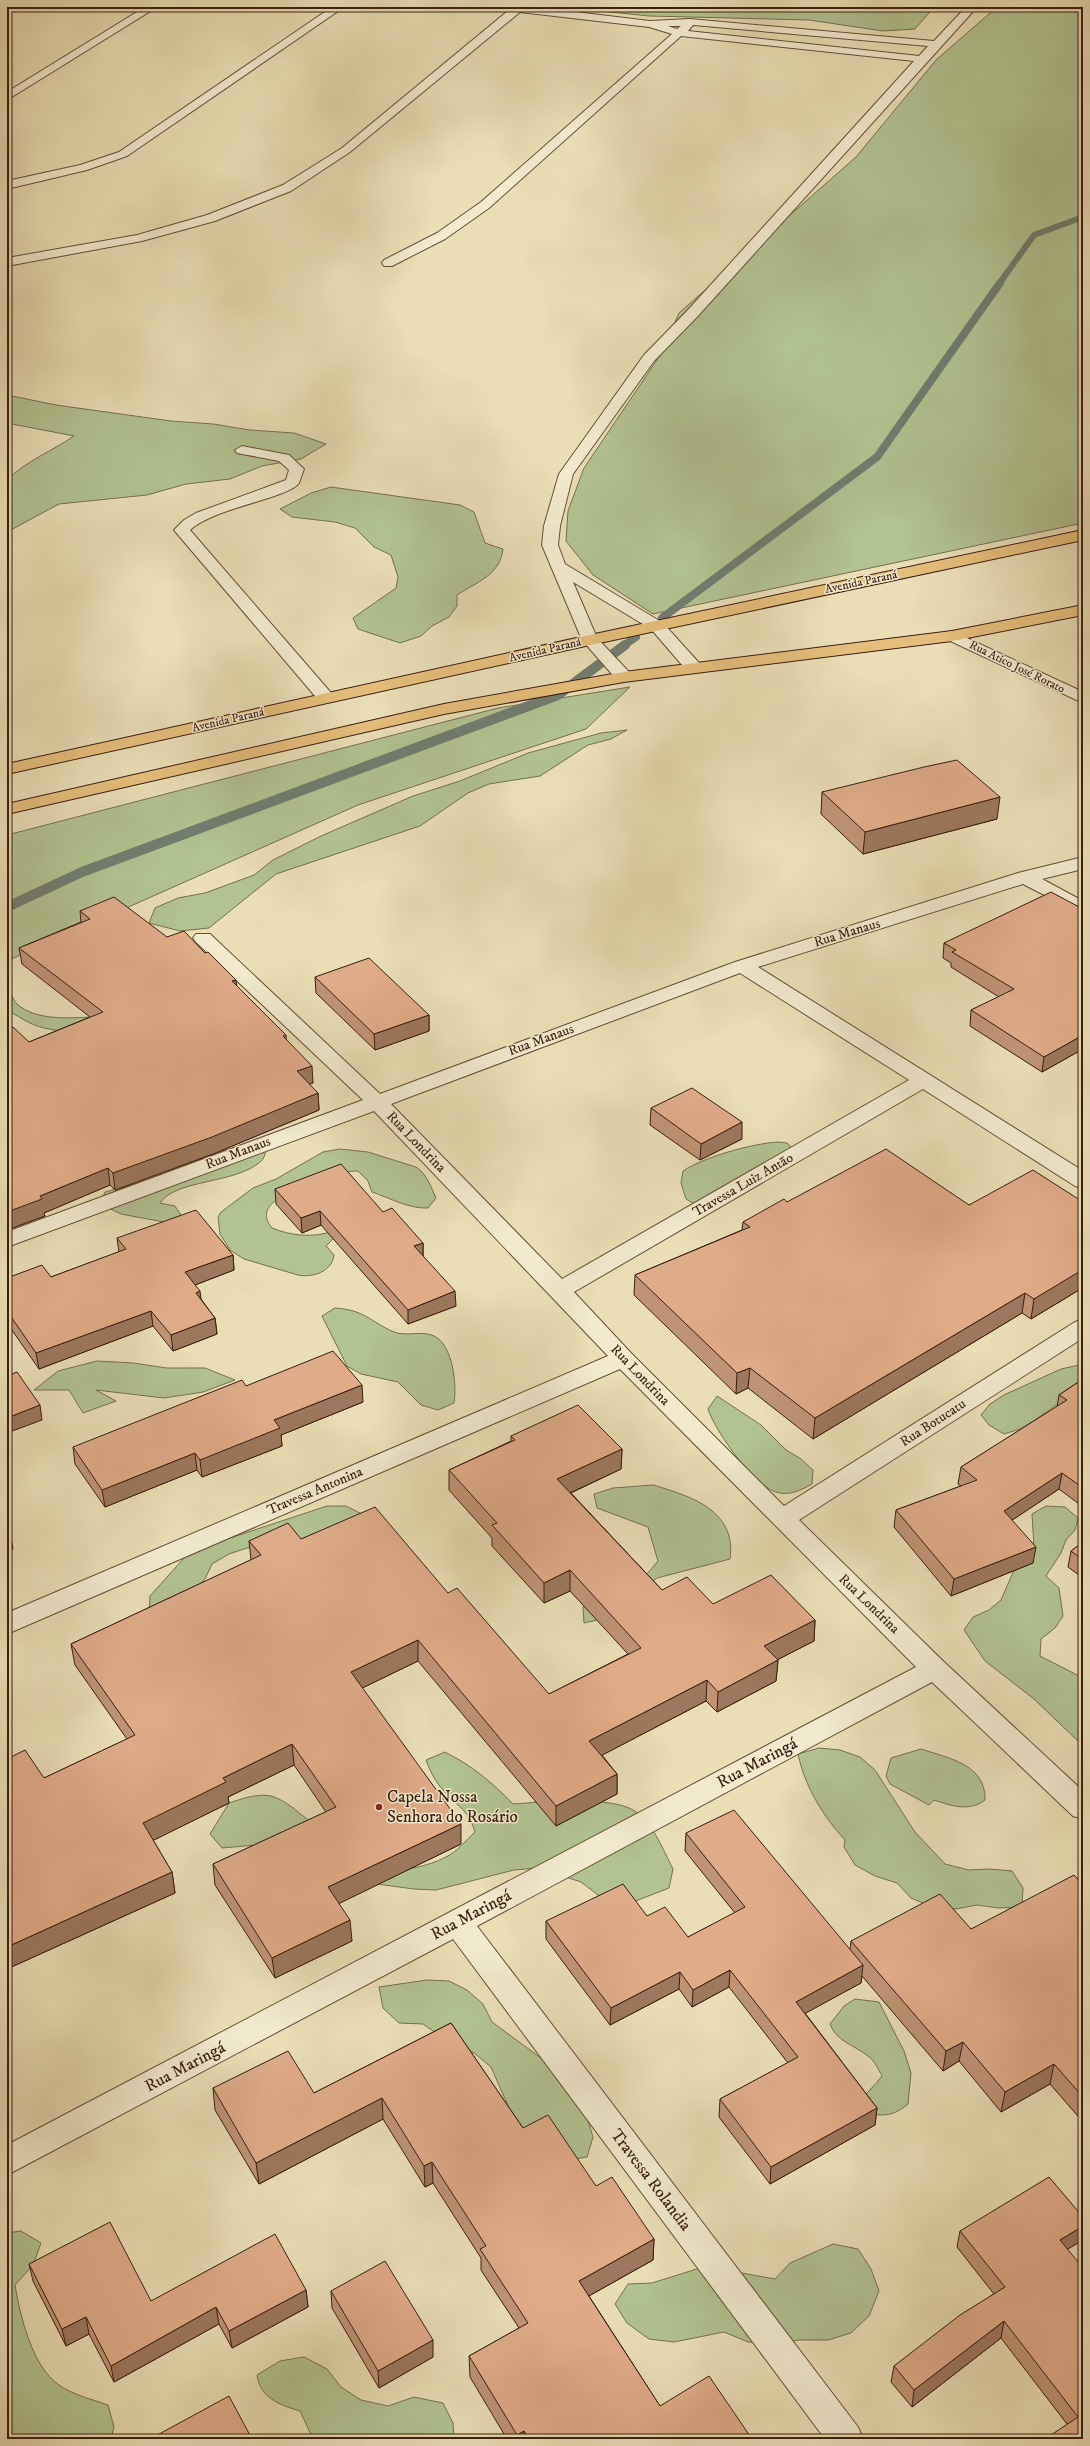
<svg xmlns="http://www.w3.org/2000/svg" width="1090" height="2446" font-family="'IM FELL DW Pica',serif">
<style>
.green{fill:#b2c291;stroke:#767052}
.lines{fill:none;stroke-linecap:round;stroke-linejoin:round}
.stream-far2{stroke:#717d71;stroke-width:6}
.stream-far1{stroke:#717d71;stroke-width:8}
.stream{stroke:#717d71;stroke-width:10}
.minor-casing{stroke:#654f3c;stroke-width:2}
.major-casing{stroke:#391f13;stroke-width:2}
.minor{fill:#f1eacf;fill-rule:evenodd}
.major{fill:#e4bf7a;fill-rule:evenodd}
.wall{fill:#bf9474;stroke:#391f13}
.shaded-wall{fill:#9b785e;stroke:#391f13}
.building{fill:#deac87;stroke:#391f13}
.poi-dot{fill:#8f2418;stroke:#f1eacf;stroke-width:1.5}
.labels{text-anchor:middle;dominant-baseline:central;stroke-width:3;stroke-linejoin:round;paint-order:stroke}
.far-street-label{font-size:12px;fill:#391f13;stroke:#f1eacf}
.street-label{font-size:14px;fill:#391f13;stroke:#f1eacf}
.near-street-label{font-size:17px;fill:#391f13;stroke:#f1eacf}
.near-poi-label{font-size:17px;fill:#391f13;stroke:#f1eacf;text-anchor:start}
</style>
<rect width="100%" height="100%" fill="#e9deb5"/>
<filter id="stains"><feTurbulence type="fractalNoise" baseFrequency=".005" numOctaves="4"/><feColorMatrix values="0 0 0 0 .2 0 0 0 0 .09 0 0 0 0 .02 0 0 0 .5 -.17"/></filter>
<radialGradient id="worn" r=".72"><stop offset=".6" stop-color="#630" stop-opacity="0"/><stop offset="1" stop-color="#630" stop-opacity=".3"/></radialGradient>
<g class="green">
<path d="M562,7H934L915,29L883,31L809,20L649,16Z"/>
<path d="M997,7H1083V523L653,614L593,575L566,541L568,511L584,468L661,354L679,313L856,157L936,60Z"/>
<path d="M7,395L56,405L171,421L213,424L250,430L294,433L326,444L301,459L262,466L230,479L186,484L147,495L59,504L7,532V480C26,461 52,451 74,436L7,423Z"/>
<path d="M331,487L460,505L474,512L485,543L503,549C500,575 477,582 457,595V606L449,617L432,626L421,636L400,643L358,629L353,618L396,588L398,577L391,555L374,547L355,528L335,522L292,517L280,509L311,493Z"/>
<path d="M630,687L586,729L358,805L7,961V835L498,708Z"/>
<path d="M627,730L611,739L588,745L540,776L489,784L468,793L420,826L276,874L209,928L180,931L149,923L155,908L178,898L205,893L254,875L273,860L321,836L413,796L460,781L528,753L601,733Z"/>
<path d="M7,985C10,991 13,1000 17,1004C36,1021 69,1018 93,1017L70,1033C57,1030 42,1029 30,1023C21,1019 16,1014 7,1011Z"/>
<path d="M777,1142L787,1143L794,1150L696,1205L686,1199L681,1183L683,1171C704,1157 751,1144 777,1142Z"/>
<path d="M235,1148L267,1149C265,1153 264,1160 260,1162C235,1184 176,1179 160,1203L175,1206L181,1215L169,1223L121,1214L100,1204L105,1192L155,1179L211,1159L220,1151Z"/>
<path d="M340,1149L368,1152L416,1167C427,1174 431,1187 436,1198L428,1208C409,1209 390,1198 372,1192L368,1181L358,1171C340,1171 325,1179 308,1185C291,1192 252,1204 272,1228C291,1236 314,1238 333,1231L335,1237L326,1246L334,1255C332,1272 312,1278 298,1275L244,1259L230,1250L220,1234L218,1217L221,1212L253,1188L276,1179L323,1152Z"/>
<path d="M335,1308C365,1310 369,1321 394,1332C406,1337 421,1330 434,1336C453,1345 457,1385 454,1403L438,1410L421,1405L398,1382L361,1374L347,1366L322,1316Z"/>
<path d="M97,1361L133,1363L167,1368H205L235,1380L203,1392L164,1398L96,1390L116,1401L83,1413L69,1390H34L58,1371Z"/>
<path d="M1079,1365L1083,1368V1386L1035,1420L1020,1429L1004,1434L989,1425L981,1415L990,1404L1004,1395L1061,1369Z"/>
<path d="M717,1396L761,1425L786,1450L801,1459L813,1470L812,1484C801,1490 792,1495 780,1493C756,1490 715,1431 708,1409Z"/>
<path d="M653,1485C690,1496 737,1510 730,1559L657,1578L602,1619L584,1623L583,1607L593,1595L647,1574L658,1561L648,1527L597,1508L594,1494L613,1488Z"/>
<path d="M327,1506H346L364,1515L370,1529L290,1544L247,1548L229,1554L212,1564L205,1579L193,1592L149,1614L150,1596L185,1557L221,1541Z"/>
<path d="M1046,1506L1065,1507L1078,1518L1075,1530L1066,1540L1061,1553L1046,1576L1059,1588L1063,1616L1055,1628L1041,1639L1040,1656L1083,1678V1743H1080L1034,1699L985,1661L964,1630L973,1617L989,1610L1001,1600L1014,1570L1034,1547L1032,1514Z"/>
<path d="M819,1748L840,1750L860,1757L875,1770L915,1832L945,1864L969,1870L990,1869L1012,1871L1023,1888L1022,1907L999,1908L977,1905L956,1909L930,1906L911,1898L897,1883L875,1876L855,1865L844,1847L845,1840C823,1816 805,1787 798,1754Z"/>
<path d="M921,1749C948,1758 986,1764 985,1800C969,1812 952,1806 934,1800L929,1805L890,1784L886,1776L891,1758Z"/>
<path d="M445,1752C471,1765 492,1782 513,1804C543,1802 600,1796 629,1808C651,1817 663,1850 673,1869L669,1888L628,1904L598,1895L581,1882L538,1868L514,1870L436,1890L414,1889L354,1881L268,1844L222,1848L210,1834L229,1803C241,1799 258,1793 271,1796C287,1801 295,1810 307,1819C333,1836 358,1854 382,1873C404,1870 427,1867 446,1857C457,1852 466,1840 475,1832C467,1807 458,1808 443,1790C435,1781 430,1771 426,1760Z"/>
<path d="M427,1980L449,1981L467,1990L483,2004L492,2022L568,2078L587,2118L593,2137L587,2157L550,2163L516,2131L509,2108L491,2067L474,2053L452,2044L423,2024L399,2023L383,2008L379,1987Z"/>
<path d="M855,1999L879,2002L904,2051L911,2073L908,2104C895,2115 883,2118 867,2112L861,2101C867,2091 875,2086 882,2076C878,2069 875,2061 868,2056C854,2045 836,2041 830,2024L844,2006Z"/>
<path d="M21,2231L41,2243L33,2265L15,2285C20,2315 32,2367 59,2385C73,2395 91,2399 108,2405L114,2427L111,2439H14L7,2420V2233Z"/>
<path d="M833,2244L858,2249L871,2269L879,2291L869,2316L851,2333L828,2340H799L774,2344L748,2342L724,2332L674,2342L649,2339L627,2323L615,2304L628,2284L652,2283L700,2268L725,2270L775,2279L790,2263Z"/>
<path d="M304,2357L327,2369L341,2387L361,2400L388,2406L414,2397L443,2403L453,2423L454,2439H313L300,2411C280,2405 260,2398 257,2375L280,2361Z"/>
</g>
<g class="lines">
<path class="stream-far2" d="M999,284L1034,235L1083,217"/>
<g class="stream-far1">
<path d="M662,618L877,457L1000,283"/>
<path d="M623,646L636,637"/>
</g>
<path class="stream" d="M7,907L82,872L558,695L625,645"/>
<g class="minor-casing">
<g id="minor">
<path d="M145,7H157L7,100V92Z"/>
<path d="M332,7H344L127,156L87,170L7,189V181L80,165L119,152Z"/>
<path d="M502,7H533L650,21L690,19L934,41L966,7H977L697,317L654,361L573,474L560,526L558,545L565,564L663,623L700,664L702,668L700,672H688L651,629L573,582L597,638L630,673L632,677L630,681H618L582,640L542,545L544,526L559,474L644,355L687,311L914,61L681,36L489,208L445,239L392,266H384L382,263L384,260L437,233L481,202L672,34L649,27L520,12L350,152L291,191L215,221L142,241L7,266V258L137,235L207,215L283,185L342,148L509,10ZM693,25L928,46L919,56L688,31ZM668,26H681L677,29Z"/>
<path d="M242,446L289,455L304,469L299,483C289,498 213,508 190,530L332,694L334,698L332,702H320L174,530L184,520L196,513L286,480L289,470L279,461L237,453L235,450Z"/>
<path d="M952,631L1083,692V703L946,639L944,636L946,633Z"/>
<path d="M1083,857V869L1042,879L1083,901V915L1023,884L758,967L1083,1171V1188L1075,1186L923,1089L574,1292L631,1353L784,1506L1075,1322L1083,1319V1338L799,1520L944,1662L1083,1791V1819L1073,1816L932,1682L477,1926L858,2427L863,2439H825L453,1939L7,2175V2145L916,1667L620,1369L7,1634V1613L608,1356L374,1111L7,1247V1232L363,1100L196,942L193,938L196,934H210L380,1094L735,962L1018,873ZM740,973L909,1080L562,1279L391,1104Z"/>
</g>
</g>
<g class="major-casing">
<g id="major">
<path d="M1083,530V540L590,645L7,774V764L590,635Z"/>
<path d="M1083,605V615L952,641L624,682L444,714L7,814V804L444,704L624,672L952,631Z"/>
</g>
</g>
<use href="#minor" class="minor"/>
<use href="#major" class="major"/>
</g>
<g class="wall">
<path d="M1083,650V667L1079,665L1081,651Z"/>
<path d="M822,792L997,819L863,854L821,814Z"/>
<path d="M1083,909V1049L1042,1072L970,1026L971,1010L999,997L951,967V963L943,958L944,943Z"/>
<path d="M80,911L167,937L237,986L286,1040L313,1083L309,1084L318,1093L319,1110L213,1154L115,1190L110,1185L44,1213L45,1216L7,1230V1030L29,1042L90,1017L22,964L19,948L81,922Z"/>
<path d="M315,977L429,1015V1031L375,1050L316,993Z"/>
<path d="M651,1108L742,1139L700,1160L650,1125Z"/>
<path d="M275,1189L383,1212L423,1243V1256L456,1306L408,1324L321,1225L302,1233L276,1204Z"/>
<path d="M787,1202L969,1205L1083,1202V1282L1080,1284L1079,1290L1031,1319L1022,1313L813,1439L748,1388L736,1394L634,1295L635,1275L742,1230L743,1222Z"/>
<path d="M117,1238L233,1255L234,1270L195,1285L201,1299L215,1318L217,1334L173,1351L153,1326L39,1369L7,1323V1278L51,1277L119,1252Z"/>
<path d="M1083,1379V1507L1059,1489L1012,1520L1033,1563L951,1596L894,1527L896,1510L961,1486L958,1484L961,1467L1057,1407L1059,1395Z"/>
<path d="M363,1402L281,1435L282,1446L202,1477L197,1470L105,1507L75,1464L73,1447Z"/>
<path d="M511,1436L622,1449L621,1469L571,1493L662,1590L713,1604L815,1620L814,1641L777,1660H778L776,1681L717,1712L706,1701L602,1755L617,1774V1794L556,1826L418,1661L362,1688L461,1844L339,1903L352,1941L275,1978L215,1885L213,1864L326,1812L294,1765L228,1797L229,1803L153,1840L172,1872L175,1893L7,1969V1759L44,1778L127,1739L75,1665L71,1644L251,1560L249,1541L301,1539L448,1593L549,1694L628,1654L570,1591L544,1603L492,1546V1538L449,1490V1470L511,1441Z"/>
<path d="M1083,1542V1578L1068,1567L1071,1551Z"/>
<path d="M686,1833L850,1950L851,1941L971,1929L1083,1885V2122L1050,2084L1001,2112L959,2061L943,2071L862,1976L861,1983L805,2013L877,2108L875,2125L770,2184L719,2117L720,2099L788,2063L729,1987L692,2007L679,1989L610,2025L546,1939V1921L647,1916L688,1937L735,1913L685,1851Z"/>
<path d="M451,2023L523,2128L596,2186L654,2239L653,2260L589,2296L660,2406L752,2439H507L470,2377L469,2356L519,2328L481,2270V2258L433,2183L425,2187L383,2119L259,2184L215,2110L213,2088L314,2093Z"/>
<path d="M1083,2217V2240L1067,2249L1083,2439L1067,2424L1001,2338L912,2407L891,2382L894,2366L994,2294L957,2247L960,2231Z"/>
<path d="M29,2264L151,2301L306,2290L308,2307L232,2348L219,2324L114,2382L89,2334L66,2346L33,2281Z"/>
<path d="M331,2291L433,2357L379,2388L332,2308Z"/>
</g>
<g class="shaded-wall">
<path d="M1000,797L997,819L863,854L865,832Z"/>
<path d="M236,980L238,996L232,981Z"/>
<path d="M429,1015V1031L375,1050L374,1034Z"/>
<path d="M286,1035L287,1052L283,1036Z"/>
<path d="M1083,1035V1049L1042,1072L1044,1057Z"/>
<path d="M312,1066L313,1083L298,1088L297,1071Z"/>
<path d="M318,1093L319,1110L213,1154L115,1190L113,1173Z"/>
<path d="M742,1122V1139L700,1160L701,1144Z"/>
<path d="M108,1168L110,1185L44,1213L45,1216L7,1230V1212L40,1196Z"/>
<path d="M320,1211L321,1225L302,1233L301,1218Z"/>
<path d="M423,1243V1257L414,1246Z"/>
<path d="M233,1255L234,1270L187,1288L185,1272Z"/>
<path d="M1083,1264V1282L1080,1284L1079,1290L1031,1319L1034,1299Z"/>
<path d="M200,1291L202,1306L196,1293Z"/>
<path d="M455,1291L456,1306L408,1324V1310Z"/>
<path d="M1025,1293L1022,1313L813,1439L815,1418Z"/>
<path d="M151,1311L153,1326L39,1369L36,1353Z"/>
<path d="M215,1318L217,1334L173,1351L171,1335Z"/>
<path d="M750,1368L748,1388L736,1394L737,1373Z"/>
<path d="M362,1385L363,1402L281,1435L282,1446L202,1477L200,1460L274,1420Z"/>
<path d="M40,1405L42,1420L7,1433V1418Z"/>
<path d="M622,1449L621,1469L557,1499V1479Z"/>
<path d="M195,1453L197,1470L105,1507L102,1490Z"/>
<path d="M1062,1473L1059,1489L1002,1527L1004,1511Z"/>
<path d="M10,1532L13,1549L7,1551V1533Z"/>
<path d="M1036,1547L1033,1563L951,1596L954,1579Z"/>
<path d="M570,1570V1591L544,1603V1583Z"/>
<path d="M815,1620L814,1641L763,1667L764,1646Z"/>
<path d="M418,1640V1661L352,1693L351,1672Z"/>
<path d="M778,1660L776,1681L717,1712L718,1692Z"/>
<path d="M707,1680L706,1701L589,1762V1741Z"/>
<path d="M292,1744L294,1765L228,1797L229,1803L146,1844L143,1823L223,1778Z"/>
<path d="M617,1774V1794L556,1826V1806Z"/>
<path d="M461,1824V1844L330,1908L328,1887Z"/>
<path d="M172,1872L175,1893L7,1969V1947Z"/>
<path d="M350,1920L352,1941L275,1978L272,1958Z"/>
<path d="M863,1965L861,1983L795,2019L796,2002Z"/>
<path d="M730,1970L729,1987L692,2007L693,1990Z"/>
<path d="M680,1972L679,1989L610,2025L611,2008Z"/>
<path d="M963,2042L959,2061L943,2071L946,2051Z"/>
<path d="M1054,2064L1050,2084L1001,2112L1005,2092Z"/>
<path d="M382,2098L383,2119L259,2184L256,2163Z"/>
<path d="M877,2108L875,2125L770,2184L771,2167Z"/>
<path d="M432,2162L433,2183L425,2187L424,2166Z"/>
<path d="M1083,2226V2240L1056,2256L1060,2240Z"/>
<path d="M654,2239L653,2260L578,2302L579,2281Z"/>
<path d="M306,2290L308,2307L232,2348L229,2331Z"/>
<path d="M216,2307L219,2324L114,2382L111,2366Z"/>
<path d="M86,2317L89,2334L66,2346L62,2329Z"/>
<path d="M1004,2321L1001,2338L912,2407L914,2390Z"/>
<path d="M433,2340V2357L379,2388L378,2371Z"/>
<path d="M524,2431V2439H517V2435Z"/>
</g>
<g class="building">
<path d="M957,760L1000,797L865,832L822,792L924,767Z"/>
<path d="M1051,892L1083,909V1035L1044,1057L971,1010L1014,989L952,952L956,950L944,943Z"/>
<path d="M114,897L167,937L184,931L205,953L208,952L236,980L232,981L286,1035L283,1036L312,1066L297,1071L318,1093L212,1137L113,1173L108,1168L40,1196L42,1199L7,1212V1030L13,1027L29,1042L103,1012L19,948L90,919L80,911Z"/>
<path d="M369,958L429,1015L374,1034L315,977Z"/>
<path d="M692,1088L742,1122L701,1144L651,1108Z"/>
<path d="M886,1149L969,1205L1033,1170L1083,1202V1264L1078,1267L1082,1270L1034,1299L1025,1293L815,1418L750,1368L737,1373L635,1275L750,1227L743,1222L784,1199L787,1202Z"/>
<path d="M341,1164L383,1212L392,1208L423,1243L414,1246L455,1291L408,1310L320,1211L301,1218L275,1189Z"/>
<path d="M196,1210L233,1255L185,1272L200,1291L196,1293L215,1318L171,1335L151,1311L36,1353L7,1311V1278L42,1265L51,1277L126,1249L117,1238Z"/>
<path d="M333,1351L362,1385L274,1420L280,1428L200,1460L195,1453L102,1490L73,1447L242,1380L246,1386Z"/>
<path d="M17,1372L40,1405L7,1418V1376Z"/>
<path d="M1083,1379V1488L1062,1473L1004,1511L1036,1547L954,1579L896,1510L977,1480L961,1467L1067,1400L1059,1395Z"/>
<path d="M578,1405L622,1449L557,1479L662,1590L687,1577L713,1604L771,1575L815,1620L764,1646L778,1660L718,1692L707,1680L589,1741L617,1774L556,1806L418,1640L351,1672L461,1824L328,1887L350,1920L272,1958L213,1864L336,1807L292,1744L223,1778L226,1782L143,1823L172,1872L7,1947V1759L25,1750L44,1778L135,1735L71,1644L261,1555L249,1541L288,1523L301,1539L375,1507L448,1593L457,1588L549,1694L641,1648L570,1570L544,1583L492,1525L497,1523L449,1470L515,1440L511,1436Z"/>
<path d="M7,1528L10,1532L7,1533Z"/>
<path d="M1083,1542V1560L1071,1551Z"/>
<path d="M734,1810L863,1965L796,2002L877,2108L771,2167L720,2099L798,2057L730,1970L693,1990L680,1972L611,2008L546,1921L623,1884L647,1916L665,1907L688,1937L745,1907L686,1833Z"/>
<path d="M1074,1875L1083,1885V2097L1054,2064L1005,2092L963,2042L946,2051L851,1941L940,1894L971,1929Z"/>
<path d="M451,2023L523,2128L548,2115L596,2186L612,2177L654,2239L579,2281L660,2406L709,2376L752,2439H529L524,2431L517,2435L469,2356L528,2323L480,2249L486,2246L432,2162L424,2166L382,2098L256,2163L213,2088L288,2051L314,2093Z"/>
<path d="M1049,2177L1083,2217V2226L1060,2240L1083,2268V2439H1045L1078,2417L1004,2321L914,2390L894,2366L960,2315L1005,2287L960,2231Z"/>
<path d="M110,2222L151,2301L275,2234L306,2290L229,2331L216,2307L111,2366L86,2317L62,2329L29,2264Z"/>
<path d="M385,2261L433,2340L378,2371L331,2291Z"/>
<path d="M229,2396L252,2439H150Z"/>
</g>
<circle class="poi-dot" cx="379" cy="1807" r="4"/>
<g class="labels">
<g class="far-street-label">
<text transform="translate(861 582) rotate(-12)">Avenida Paraná</text>
<text transform="translate(545 650) rotate(-13)">Avenida Paraná</text>
<text transform="translate(1017 667) rotate(26)">Rua Atico José Rorato</text>
<text transform="translate(228 720) rotate(-13)">Avenida Paraná</text>
</g>
<g class="street-label">
<text transform="translate(847 933) rotate(-17)">Rua Manaus</text>
<text transform="translate(541 1040) rotate(-20)">Rua Manaus</text>
<text transform="translate(416 1142) rotate(46)">Rua Londrina</text>
<text transform="translate(238 1153) rotate(-21)">Rua Manaus</text>
<text transform="translate(743 1185) rotate(-30)">Travessa Luiz Antão</text>
<text transform="translate(640 1375) rotate(46)">Rua Londrina</text>
<text transform="translate(933 1423) rotate(-33)">Rua Botucatu</text>
<text transform="translate(315 1491) rotate(-23)">Travessa Antonina</text>
<text transform="translate(869 1604) rotate(44)">Rua Londrina</text>
</g>
<g class="near-street-label">
<text transform="translate(757 1763) rotate(-28)">Rua Maringá</text>
<text transform="translate(471 1915) rotate(-28)">Rua Maringá</text>
<text transform="translate(185 2067) rotate(-28)">Rua Maringá</text>
<text transform="translate(651 2180) rotate(53)">Travessa Rolandia</text>
</g>
<g class="near-poi-label">
<text x="387" y="1797">Capela Nossa<tspan x="387" dy="20">Senhora do Rosário</tspan></text>
</g>
</g>
<rect width="1090" height="2446" fill="none" stroke="#e9deb5" stroke-width="24"/>
<rect x="8" y="8" width="1074" height="2430" fill="none" stroke="#391f13" stroke-width="2"/>
<rect x="12" y="12" width="1066" height="2422" fill="none" stroke="#391f13"/>
<rect width="100%" height="100%" filter="url(#stains)"/>
<rect width="100%" height="100%" fill="url(#worn)"/>
</svg>
